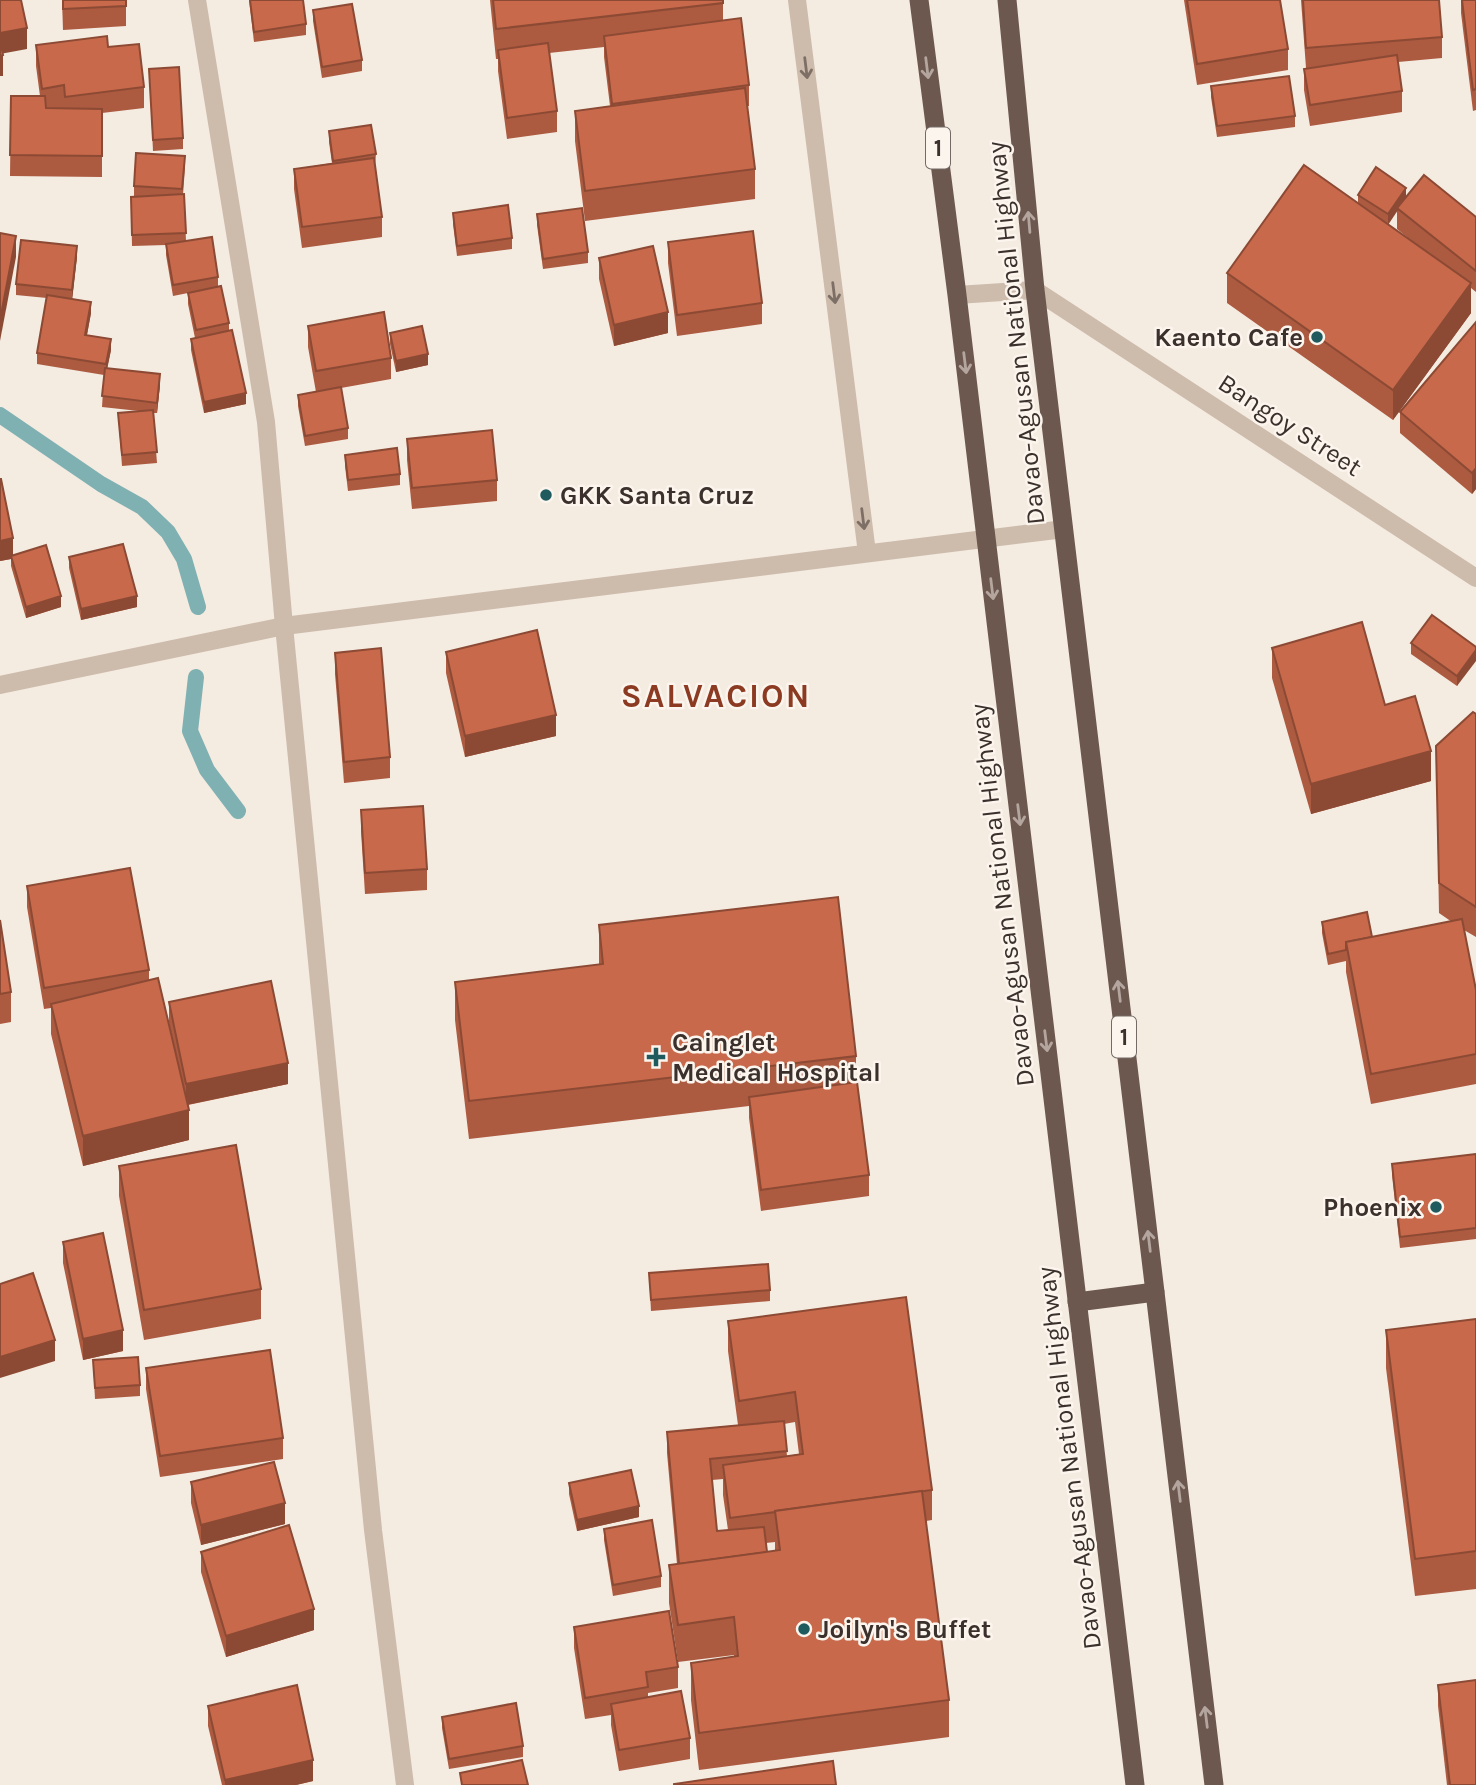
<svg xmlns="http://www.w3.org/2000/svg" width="1476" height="1785" font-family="Karla,sans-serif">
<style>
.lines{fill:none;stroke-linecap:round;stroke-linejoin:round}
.stream{stroke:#7fb0b2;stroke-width:16}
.service{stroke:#cdbbac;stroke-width:18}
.minor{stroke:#cdbbac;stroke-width:18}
.tertiary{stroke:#cdbbac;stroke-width:18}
.trunk{stroke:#6c584f;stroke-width:19}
.wall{fill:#ac5a40;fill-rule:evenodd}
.shaded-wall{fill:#8c4a34}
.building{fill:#c8694b;stroke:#8c4a34;stroke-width:2}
.oneway{stroke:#7d6f65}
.oneway2{stroke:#b4a69e}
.poi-dot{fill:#1f5a5e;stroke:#fbf5ee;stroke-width:2.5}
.labels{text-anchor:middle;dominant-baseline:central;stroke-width:5;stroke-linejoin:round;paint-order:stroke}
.shield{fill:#fbf5ee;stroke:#756b66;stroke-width:2}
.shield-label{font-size:24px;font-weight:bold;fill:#3b302b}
.street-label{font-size:26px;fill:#3b302b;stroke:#fbf5ee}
.poi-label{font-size:26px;font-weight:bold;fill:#3b302b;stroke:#fbf5ee;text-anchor:start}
.district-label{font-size:33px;font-weight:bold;letter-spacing:2px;fill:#8c3b22;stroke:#fbf5ee}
</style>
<rect width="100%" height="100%" fill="#f4ebe1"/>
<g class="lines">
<g class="stream">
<path d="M0,415L101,484L142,507L168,532L184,559L198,607"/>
<path d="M196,677L190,731L207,770L238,811"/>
</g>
<path class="service" d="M797,0L867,553"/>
<path class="minor" d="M197,0L266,422L284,626L373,1530L405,1785"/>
<g class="tertiary">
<path d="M957,295L1035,290L1476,578"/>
<path d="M0,685L284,626L1064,529"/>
</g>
<g class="trunk">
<path d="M919,0L957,295L1135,1785"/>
<path d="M1007,0L1035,290L1214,1785"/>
<path d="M1077,1302L1155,1292"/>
</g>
</g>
<g class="wall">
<path d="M62,0H126V26L63,30Z"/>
<path d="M249,0L306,24V35L254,42Z"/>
<path d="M490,0H723V20L749,85V106H747L755,169V199L585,221L575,141V111L610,106L604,57V47L549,53L557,111V132L507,139L498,71V59H496Z"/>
<path d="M1184,0H1280L1288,49V70L1197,85Z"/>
<path d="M1301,0H1439L1442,37V58L1398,62L1402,91V112L1310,126L1304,90V69L1306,68Z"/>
<path d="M1461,0H1476V110L1473,111L1461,13Z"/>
<path d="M313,10L362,60V71L322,78L313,21Z"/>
<path d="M36,45L108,47L144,87V108L102,113V177L10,176L11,96H40L36,66Z"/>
<path d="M149,69L183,138V149L153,151Z"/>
<path d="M1211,86L1295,116V127L1217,137L1211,97Z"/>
<path d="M329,131L376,154L375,165L382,217V237L302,248L294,189V169L332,163L329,142Z"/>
<path d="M185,167L183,195L184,194L186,241L218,277V287L229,323V331L246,404L204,413L191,350V339L195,338L188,304V293L173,296L166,255V245L132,246L131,197H134V186Z"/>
<path d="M1358,195L1406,198L1476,217V292L1471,288V313L1393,420L1227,303V273L1358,203ZM1397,210V229L1417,245L1388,224Z"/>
<path d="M453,213L512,238V249L457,256L453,224Z"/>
<path d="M537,214L588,252V263L543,269L537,225Z"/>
<path d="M668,242L762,303V324L677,336L668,263Z"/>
<path d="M77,257L72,299L91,313L87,335L111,350L107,368L160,385L157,413H153L157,463L122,466L118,413L139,411L102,407L104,375L37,364V353L47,298L16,295V284Z"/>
<path d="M599,258L668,333L614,346L599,279Z"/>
<path d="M1476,322V489L1472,494L1400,433V412Z"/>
<path d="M308,326L391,358V379L341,388L348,428V439L305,446L298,406V395L316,392L308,347Z"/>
<path d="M390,333L428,365L396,372L390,344Z"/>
<path d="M407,439L497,480V501L412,509L407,460Z"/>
<path d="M345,455L400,474V485L348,491L345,466Z"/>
<path d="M0,479L13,555L61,607L26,618L11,566V559L0,561Z"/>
<path d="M69,557L137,607L81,620L69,568Z"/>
<path d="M1411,643L1476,647L1457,686L1411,654Z"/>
<path d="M1272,648L1431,781L1311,814L1272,678Z"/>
<path d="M446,652L556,736L465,757L446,673Z"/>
<path d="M335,653L390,757V778L344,783L335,674Z"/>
<path d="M1476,714V937L1464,930L1476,990V1084L1371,1104L1346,972V961L1328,965L1322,933V922L1372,937L1452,922L1439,913L1436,746Z"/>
<path d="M361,810L427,869V890L365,894L361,831Z"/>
<path d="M27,886L149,970V981L174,1045L169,1023V1002L288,1084L188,1105L189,1140L83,1166L51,1034V1008L44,1009L27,907Z"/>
<path d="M0,920L11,992V1022L0,1024Z"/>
<path d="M599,925L856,1056V1083L869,1175V1196L761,1211L749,1118V1106L469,1139L455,1020V982L599,965Z"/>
<path d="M1476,1154V1239L1400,1248L1392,1175V1164Z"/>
<path d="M119,1166L261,1289V1319L144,1340L119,1196Z"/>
<path d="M63,1242L123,1351L83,1360L63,1263Z"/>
<path d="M649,1273L770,1290V1301L651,1311Z"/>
<path d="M1476,1319V1589L1415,1596L1386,1368V1330Z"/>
<path d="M728,1321L932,1490V1520L926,1521L949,1700V1737L699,1770L691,1700V1663L734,1657V1655L678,1662L669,1603V1565L677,1564L667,1453V1432L738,1425L728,1351ZM795,1422L799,1454L787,1456L784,1424ZM723,1479V1495L728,1530L717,1531L712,1480ZM775,1542V1551L767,1552L766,1543Z"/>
<path d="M93,1360L140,1385V1396L95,1399Z"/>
<path d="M146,1368L283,1438V1459L160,1477L146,1389Z"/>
<path d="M191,1482L285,1524L201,1545L191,1503Z"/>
<path d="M569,1483L639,1517L577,1531L569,1494Z"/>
<path d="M604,1529L661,1576V1587L613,1596L604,1540Z"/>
<path d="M201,1552L314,1630L226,1657L201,1572Z"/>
<path d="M574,1627L678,1667V1688L648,1693V1697L690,1738V1759L619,1771L611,1725V1715L585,1719L574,1648Z"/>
<path d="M1438,1685L1476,1785H1447L1438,1706Z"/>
<path d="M208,1706L313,1781L296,1785H222L208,1726Z"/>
<path d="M442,1717L523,1746V1757L449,1769L442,1728Z"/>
</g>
<g class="shaded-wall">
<path d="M27,28V49L0,54V33Z"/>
<path d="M3,55V76H0V56Z"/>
<path d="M1406,188V198L1388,225V214Z"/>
<path d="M16,236V257L0,341V320Z"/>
<path d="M77,246V257L72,301V290Z"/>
<path d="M1471,283V313L1393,420V390Z"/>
<path d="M91,302V313L85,345V335Z"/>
<path d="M668,312V333L614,346V325Z"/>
<path d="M111,339V350L106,375V364Z"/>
<path d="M428,354V365L396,372V361Z"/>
<path d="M160,374V385L157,413V403Z"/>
<path d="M246,393V404L204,413V402Z"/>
<path d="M1476,468V489L1472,494V473Z"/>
<path d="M13,538V558L11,556V559L0,561V541Z"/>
<path d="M61,596V607L26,618V607Z"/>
<path d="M137,596V607L81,620V609Z"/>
<path d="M1476,650V661L1457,686V676Z"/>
<path d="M556,715V736L465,757V736Z"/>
<path d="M1431,751V781L1311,814V784Z"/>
<path d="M288,1063V1084L186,1105V1084Z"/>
<path d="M189,1110V1140L83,1166V1136Z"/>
<path d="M123,1330V1351L83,1360V1339Z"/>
<path d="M55,1340V1361L0,1378V1357Z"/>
<path d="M285,1503V1524L201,1545V1525Z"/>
<path d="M639,1506V1517L577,1531V1520Z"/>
<path d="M314,1609V1630L226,1657V1636Z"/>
<path d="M313,1760V1781L296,1785H225V1780Z"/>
</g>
<g class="building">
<path d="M0,0H21L27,28L0,33Z"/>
<path d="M63,0H126V6L63,9Z"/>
<path d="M250,0H303L306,24L254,32Z"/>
<path d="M493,0H723V3L496,29Z"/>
<path d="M1187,0H1280L1288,49L1197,64Z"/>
<path d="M1303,0H1439L1442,37L1306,48Z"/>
<path d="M1462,0H1476V89L1473,90Z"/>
<path d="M352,4L362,60L322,67L313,10Z"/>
<path d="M741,18L749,85L612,104L604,36Z"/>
<path d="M107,36L108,47L139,44L144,87L65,97L64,85L42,89L36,45Z"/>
<path d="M0,40L3,55L0,56Z"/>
<path d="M548,43L557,111L507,118L498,50Z"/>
<path d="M1397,55L1402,91L1310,105L1304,69Z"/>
<path d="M179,67L183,138L153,140L149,69Z"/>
<path d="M1289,76L1295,116L1217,126L1211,86Z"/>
<path d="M745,88L755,169L585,191L575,111Z"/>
<path d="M11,96H45L46,108L102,109V156L10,155Z"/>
<path d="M371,125L376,154L333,161L329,131Z"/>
<path d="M136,153L185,156L182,189L134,186Z"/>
<path d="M374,158L382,217L302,227L294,169Z"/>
<path d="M1304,165L1471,283L1393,390L1227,273Z"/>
<path d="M1376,167L1406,188L1388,214L1358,195Z"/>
<path d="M1424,175L1476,217V271L1397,208Z"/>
<path d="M184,194L186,233L132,235L131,197Z"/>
<path d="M508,205L512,238L457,246L453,213Z"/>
<path d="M582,208L588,252L543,259L537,214Z"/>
<path d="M753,231L762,303L677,315L668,242Z"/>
<path d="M0,233L16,236L0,320Z"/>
<path d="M212,237L218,277L173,285L166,244Z"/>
<path d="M21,240L77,246L72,290L16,284Z"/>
<path d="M653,246L668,312L614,325L599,258Z"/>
<path d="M221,286L229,323L196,330L188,293Z"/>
<path d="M47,295L91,302L85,335L111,339L106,364L37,353Z"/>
<path d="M384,312L391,358L316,371L308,326Z"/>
<path d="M1476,322V468L1472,473L1400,412Z"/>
<path d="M422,326L428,354L396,361L390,333Z"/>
<path d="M232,330L246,393L204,402L191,339Z"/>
<path d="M105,368L160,374L157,403L102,396Z"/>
<path d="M341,387L348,428L305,436L298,395Z"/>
<path d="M153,410L157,452L122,455L118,413Z"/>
<path d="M492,430L497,480L412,488L407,439Z"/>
<path d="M397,448L400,474L348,480L345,455Z"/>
<path d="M0,479H1L13,538L0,541Z"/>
<path d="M123,544L137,596L81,609L69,557Z"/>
<path d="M46,545L61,596L26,607L11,556Z"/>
<path d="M1432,615L1476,647V650L1457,676L1411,643Z"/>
<path d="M1362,622L1385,705L1415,696L1431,751L1311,784L1272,648Z"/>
<path d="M537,630L556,715L465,736L446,652Z"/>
<path d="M381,648L390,757L344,762L335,653Z"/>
<path d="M1473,712L1476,714V907L1439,883L1436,746Z"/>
<path d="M423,806L427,869L365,873L361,810Z"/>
<path d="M130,868L149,970L44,988L27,886Z"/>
<path d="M838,897L856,1056L469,1101L455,982L603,964L599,925Z"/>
<path d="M1367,912L1372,937L1346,942V950L1328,954L1322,922Z"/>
<path d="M1462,919L1476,990V1054L1371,1074L1346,942Z"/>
<path d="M0,920L11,992L0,994Z"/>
<path d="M158,978L189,1110L83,1136L51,1004Z"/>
<path d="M271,981L288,1063L186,1084L169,1002Z"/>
<path d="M857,1082L869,1175L761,1190L749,1097Z"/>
<path d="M236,1145L261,1289L144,1310L119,1166Z"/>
<path d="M1476,1154V1228L1400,1237L1392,1164Z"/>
<path d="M103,1233L123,1330L83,1339L63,1242Z"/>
<path d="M768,1264L770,1290L651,1300L649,1273Z"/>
<path d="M33,1273L55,1340L0,1357V1284Z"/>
<path d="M906,1297L932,1490L775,1511V1512L730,1518L723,1465L803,1454L795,1392L739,1401L728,1321Z"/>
<path d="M1476,1319V1551L1415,1559L1386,1330Z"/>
<path d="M270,1350L283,1438L160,1456L146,1368Z"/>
<path d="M138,1357L140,1385L95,1388L93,1360Z"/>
<path d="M784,1421L787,1451L710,1459L717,1531L764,1527L767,1552L679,1564L667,1432Z"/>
<path d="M274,1462L285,1503L201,1525L191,1482Z"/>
<path d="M631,1470L639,1506L577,1520L569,1483Z"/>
<path d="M922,1491L949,1700L699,1733L691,1663L738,1656L734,1617L678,1625L669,1565L780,1550L775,1511Z"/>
<path d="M652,1520L661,1576L613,1585L604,1529Z"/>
<path d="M289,1525L314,1609L226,1636L201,1552Z"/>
<path d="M669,1611L678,1667L646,1672L648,1687L585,1698L574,1627Z"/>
<path d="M1476,1680V1785H1450L1438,1685Z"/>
<path d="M297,1685L313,1760L225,1780L208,1706Z"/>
<path d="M681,1691L690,1738L619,1750L611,1704Z"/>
<path d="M516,1703L523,1746L449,1759L442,1717Z"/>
<path d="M522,1760L528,1785H462L460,1773Z"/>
<path d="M833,1761L836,1785H674V1784Z"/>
</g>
<defs><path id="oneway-shaft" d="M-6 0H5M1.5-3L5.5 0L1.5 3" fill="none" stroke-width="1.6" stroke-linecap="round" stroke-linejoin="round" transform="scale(1.75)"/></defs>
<g class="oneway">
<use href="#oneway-shaft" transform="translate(806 68) rotate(83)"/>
<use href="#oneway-shaft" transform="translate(834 293) rotate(83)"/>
<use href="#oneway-shaft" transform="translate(863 519) rotate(83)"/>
</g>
<g class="oneway2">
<use href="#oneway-shaft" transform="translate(927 68) rotate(83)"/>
<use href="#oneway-shaft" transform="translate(1029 222) rotate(-95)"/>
<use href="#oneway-shaft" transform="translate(965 363) rotate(83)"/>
<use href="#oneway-shaft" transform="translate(992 589) rotate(83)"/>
<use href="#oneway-shaft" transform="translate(1019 815) rotate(83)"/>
<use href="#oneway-shaft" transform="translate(1119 991) rotate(-97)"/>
<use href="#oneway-shaft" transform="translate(1046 1041) rotate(83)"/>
<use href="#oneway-shaft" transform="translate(1149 1241) rotate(-97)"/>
<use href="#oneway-shaft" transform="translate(1179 1491) rotate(-97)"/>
<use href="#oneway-shaft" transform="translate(1206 1717) rotate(-97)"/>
</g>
<g class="poi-dot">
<circle cx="1317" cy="337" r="7"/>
<circle cx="546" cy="495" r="7"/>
<path d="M652.5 1046.5h7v7h7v7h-7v7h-7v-7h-7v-7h7z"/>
<circle cx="1436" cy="1207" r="7"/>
<circle cx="804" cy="1629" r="7"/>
</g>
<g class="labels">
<g class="shield">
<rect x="926" y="127.5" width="24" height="41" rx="5"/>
<rect x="1112" y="1016.5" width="24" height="41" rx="5"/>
</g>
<g class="shield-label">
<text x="938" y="148">1</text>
<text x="1124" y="1037">1</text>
</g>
<g class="street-label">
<text transform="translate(1016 333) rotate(-96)">Davao-Agusan National Highway</text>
<text transform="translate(1290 425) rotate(33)">Bangoy Street</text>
<text transform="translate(1002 895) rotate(-97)">Davao-Agusan National Highway</text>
<text transform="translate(1069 1458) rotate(-97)">Davao-Agusan National Highway</text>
</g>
<g class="poi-label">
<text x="1303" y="337" text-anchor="end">Kaento Cafe</text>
<text x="560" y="495">GKK Santa Cruz</text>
<text x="672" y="1042">Cainglet<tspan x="672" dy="30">Medical Hospital</tspan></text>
<text x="1422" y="1207" text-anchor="end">Phoenix</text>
<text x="818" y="1629">Joilyn's Buffet</text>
</g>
<g class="district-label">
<text x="716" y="696">SALVACION</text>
</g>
</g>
</svg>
